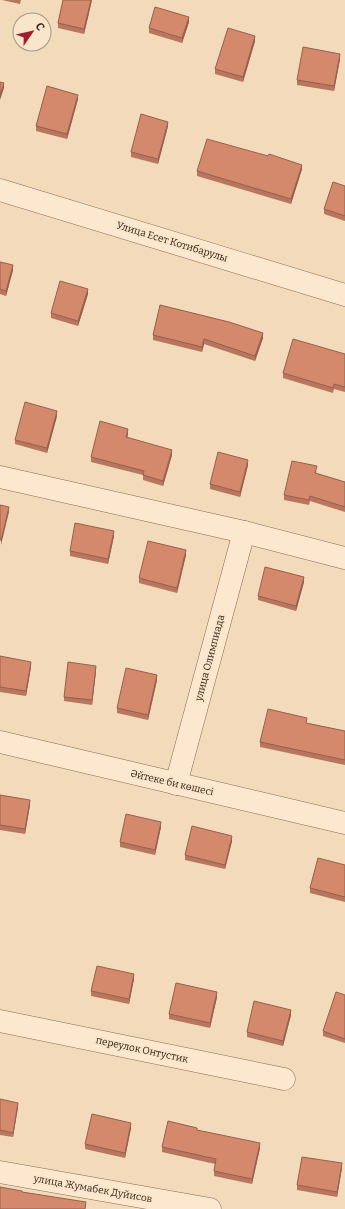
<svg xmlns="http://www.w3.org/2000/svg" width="345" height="1209" font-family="Bitter,serif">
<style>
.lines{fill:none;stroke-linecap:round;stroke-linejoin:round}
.minor-casing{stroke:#8b6953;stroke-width:23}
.minor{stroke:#fce8ce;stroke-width:22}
.wall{fill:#b7765d}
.shaded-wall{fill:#95604c}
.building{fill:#d5896c;stroke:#95604c}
.labels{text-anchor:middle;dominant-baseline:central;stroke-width:3.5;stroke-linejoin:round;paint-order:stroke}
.street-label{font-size:10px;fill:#382419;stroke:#f9e5ca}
</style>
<rect width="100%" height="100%" fill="#f2daba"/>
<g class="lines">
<g class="minor-casing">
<g id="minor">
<path d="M0,190L345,295"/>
<path d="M0,477L244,532L176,784"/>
<path d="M244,532L345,558"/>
<path d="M0,742L345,823"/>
<path d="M0,1021L284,1079"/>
<path d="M0,1172L210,1209"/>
</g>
</g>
<use href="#minor" class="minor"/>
</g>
<g class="wall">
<path d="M2,0H21L20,4Z"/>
<path d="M63,0H92L84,34L58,28V23Z"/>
<path d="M189,22L182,43L149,33V28Z"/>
<path d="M255,41L243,82L215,74V69Z"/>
<path d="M340,59L334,91L297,85V80Z"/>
<path d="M78,99L67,139L36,131V126Z"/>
<path d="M168,126L158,164L131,157V152Z"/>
<path d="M302,169L291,204L197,176V171Z"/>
<path d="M345,186V221L324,214V209Z"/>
<path d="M0,262L13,270L6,296L0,294Z"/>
<path d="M88,294L78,326L51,318V313Z"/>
<path d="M153,335L263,338L255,361L204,344L202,352L153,340Z"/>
<path d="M345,354V392L334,389L333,393L283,378V373Z"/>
<path d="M57,416L47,453L15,444V440Z"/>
<path d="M128,434L127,438L172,455L163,486L143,480V475L91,462V457Z"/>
<path d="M248,465L240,497L210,489V484Z"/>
<path d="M317,471L316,473L345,482V512L310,501L309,505L284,500V495Z"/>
<path d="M114,536L108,564L70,556V551Z"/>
<path d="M186,555L177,593L139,583V578Z"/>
<path d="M304,582L296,611L258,600V596Z"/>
<path d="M0,656L31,667L26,696L0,692Z"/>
<path d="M96,671L92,705L64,701V697Z"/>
<path d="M157,680L148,720L117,713V708Z"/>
<path d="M307,723L345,731V765L260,747V742Z"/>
<path d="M0,795L30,805L25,834L0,830Z"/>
<path d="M161,827L155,855L120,847V842Z"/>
<path d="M232,841L225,869L185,860V855Z"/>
<path d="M345,865V902L310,893V888Z"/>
<path d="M134,979L129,1004L91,996V991Z"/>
<path d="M345,995V1043L323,1036V1031Z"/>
<path d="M217,997L210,1028L169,1019V1014Z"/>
<path d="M291,1015L283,1046L247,1037V1032Z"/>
<path d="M0,1099L18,1107L13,1137L0,1135Z"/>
<path d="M131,1128L125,1158L85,1149V1144Z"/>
<path d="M197,1130L260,1148L252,1184L214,1176V1171L215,1164L162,1152V1147Z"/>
<path d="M342,1168L337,1197L297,1190V1185Z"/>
</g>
<g class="shaded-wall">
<path d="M91,0H92L84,34V29Z"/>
<path d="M189,17V22L182,43V38Z"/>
<path d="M255,36V41L243,82V77Z"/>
<path d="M340,54V59L334,91V86Z"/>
<path d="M4,83V88L0,100V95Z"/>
<path d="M78,95V99L67,139V134Z"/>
<path d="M168,122V126L158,164V159Z"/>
<path d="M302,165V169L291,204V199Z"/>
<path d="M13,265V270L6,296V291Z"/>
<path d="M88,289V294L78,326V321Z"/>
<path d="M263,333V338L255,361V356Z"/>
<path d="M204,339V344L202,352V347Z"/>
<path d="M57,411V416L47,453V448Z"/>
<path d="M128,429V434L126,442V437Z"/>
<path d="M172,450V455L163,486V481Z"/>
<path d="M248,460V465L240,497V492Z"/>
<path d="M9,507V512L1,545V540Z"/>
<path d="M114,531V536L108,564V559Z"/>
<path d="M186,550V555L177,593V588Z"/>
<path d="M304,577V582L296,611V606Z"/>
<path d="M31,662V667L26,696V691Z"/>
<path d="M96,666V671L92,705V700Z"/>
<path d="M157,675V680L148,720V715Z"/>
<path d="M30,800V805L25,834V829Z"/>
<path d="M161,822V827L155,855V850Z"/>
<path d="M232,836V841L225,869V865Z"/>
<path d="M134,974V979L129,1004V999Z"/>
<path d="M217,992V997L210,1028V1023Z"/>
<path d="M291,1010V1015L283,1046V1041Z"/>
<path d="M18,1103V1107L13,1137V1133Z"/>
<path d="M131,1123V1128L125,1158V1153Z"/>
<path d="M260,1143V1148L252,1184V1179Z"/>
<path d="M342,1163V1168L337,1197V1192Z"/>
</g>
<g class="building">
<path d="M63,0H91L84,29L58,23Z"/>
<path d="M155,7L189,17L182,38L149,28Z"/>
<path d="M228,28L255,36L243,77L215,69Z"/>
<path d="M303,47L340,54L334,86L297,80Z"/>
<path d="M0,82L4,83L0,95Z"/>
<path d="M47,86L78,95L67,134L36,126Z"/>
<path d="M141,114L168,122L158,159L131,152Z"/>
<path d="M207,139L268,156L269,154L302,165L291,199L197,171Z"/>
<path d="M333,182L345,186V216L324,209Z"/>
<path d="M0,262L13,265L6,291L0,289Z"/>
<path d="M60,281L88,289L78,321L51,313Z"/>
<path d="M160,305L229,322L263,333L255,356L204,339L202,347L153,335Z"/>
<path d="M293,339L345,354V387L334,384L333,388L283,373Z"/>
<path d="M25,402L57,411L47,448L15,440Z"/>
<path d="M100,421L128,429L126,437L172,450L163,481L143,475L144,471L91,457Z"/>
<path d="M218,452L248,460L240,492L210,484Z"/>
<path d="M292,461L317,466L315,473L345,482V507L310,496L309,500L284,495Z"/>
<path d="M0,505L9,507L1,540H0Z"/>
<path d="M75,523L114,531L108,559L70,551Z"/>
<path d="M148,541L186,550L177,588L139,578Z"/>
<path d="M265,567L304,577L296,606L258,596Z"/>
<path d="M0,656L31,662L26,691L0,687Z"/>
<path d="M68,662L96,666L92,700L64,697Z"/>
<path d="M126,668L157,675L148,715L117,708Z"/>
<path d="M268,709L307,718L306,723L345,731V760L260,742Z"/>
<path d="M0,795L30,800L25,829L0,825Z"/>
<path d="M126,814L161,822L155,850L120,842Z"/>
<path d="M192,826L232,836L225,865L185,855Z"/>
<path d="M318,858L345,865V897L310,888Z"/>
<path d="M97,966L134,974L129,999L91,991Z"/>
<path d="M176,983L217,992L210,1023L169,1014Z"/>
<path d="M336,992L345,995V1039L323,1031Z"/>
<path d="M254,1001L291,1010L283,1041L247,1032Z"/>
<path d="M0,1099L18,1103L13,1133L0,1130Z"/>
<path d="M92,1114L131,1123L125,1153L85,1144Z"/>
<path d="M168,1121L197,1128V1130L260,1143L252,1179L214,1171L216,1159L162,1147Z"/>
<path d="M302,1157L342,1163L337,1192L297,1185Z"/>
<path d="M0,1187L22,1191V1192L86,1202L85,1209H0Z"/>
</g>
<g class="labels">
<g class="street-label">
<text transform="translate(172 242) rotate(17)">Улица Есет Котибарулы</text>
<text transform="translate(210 658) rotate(-75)">улица Олимпиада</text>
<text transform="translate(172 783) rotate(13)">Әйтеке би көшесі</text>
<text transform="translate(142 1050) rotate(12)">переулок Онтустик</text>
<text transform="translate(93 1189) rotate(10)">улица Жумабек Дуйисов</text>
</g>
</g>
<g transform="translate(32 32) rotate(56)"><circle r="19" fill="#f9e5ca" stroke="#ac9883"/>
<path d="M0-3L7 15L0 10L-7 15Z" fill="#a01d30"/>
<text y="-6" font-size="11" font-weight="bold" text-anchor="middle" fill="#382419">С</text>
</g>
</svg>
